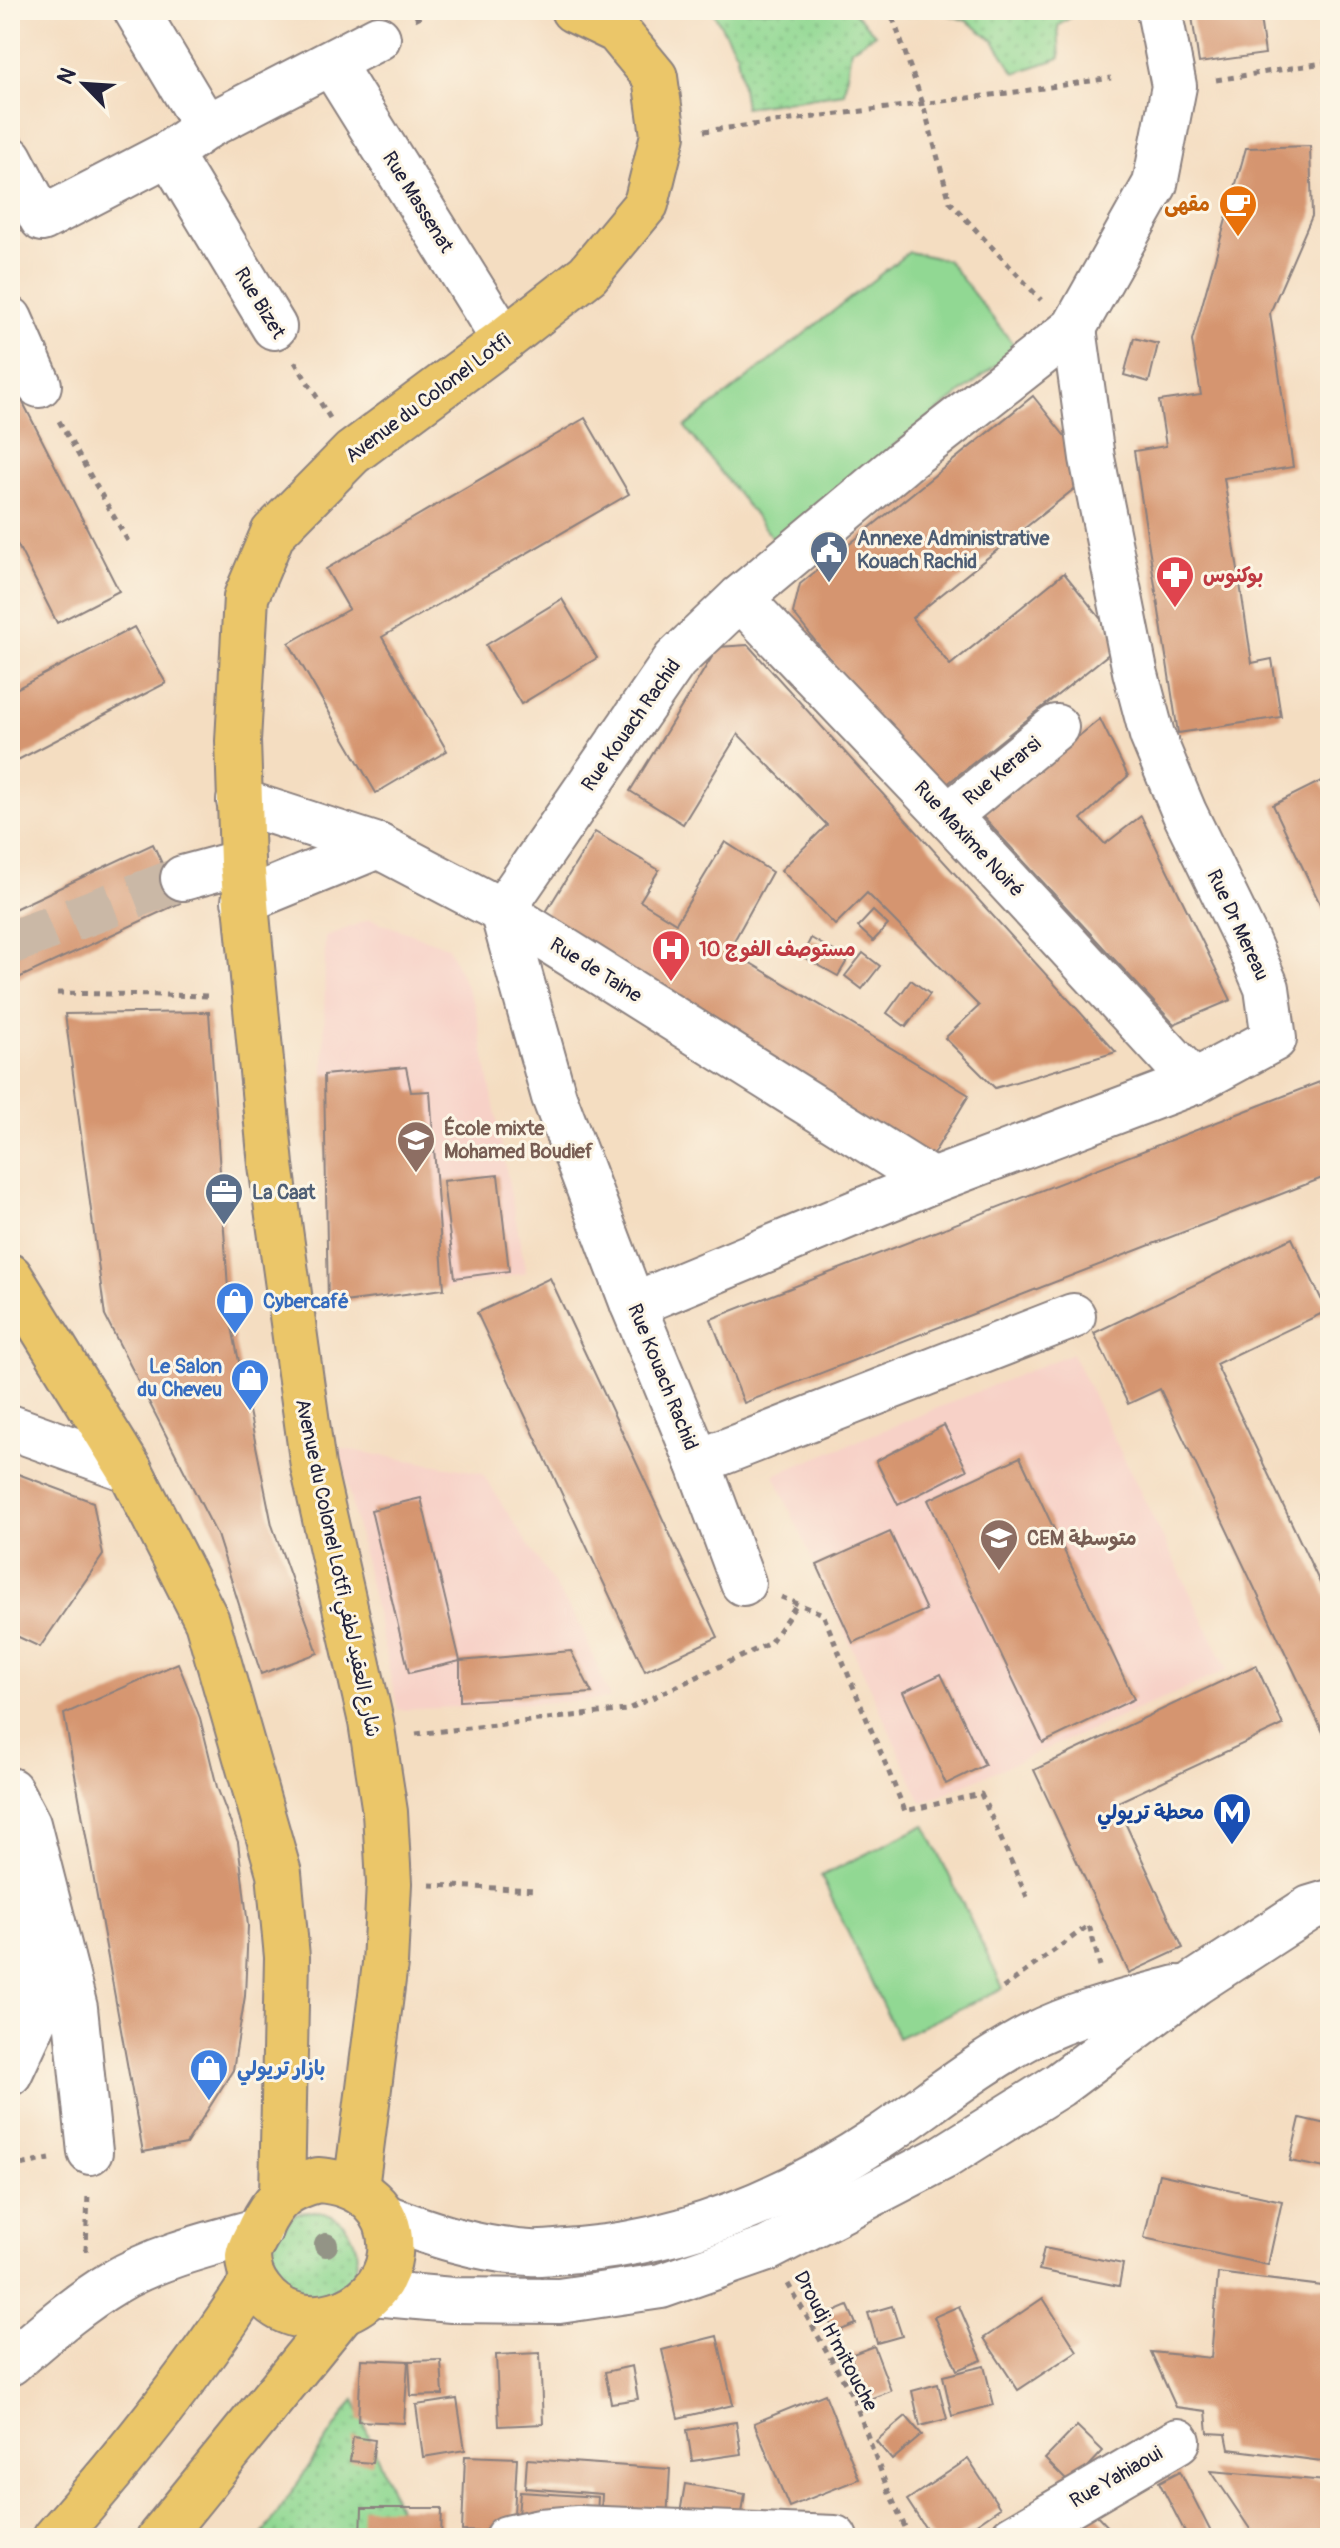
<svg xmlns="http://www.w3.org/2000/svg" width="1340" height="2548" font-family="Pangolin,'Playpen Sans Arabic',sans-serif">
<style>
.built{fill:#f7d1c7}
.grass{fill:url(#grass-dots);stroke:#5a7d67;stroke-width:2}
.park{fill:#91d893;stroke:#5a7d67;stroke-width:2}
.building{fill:#d5956f}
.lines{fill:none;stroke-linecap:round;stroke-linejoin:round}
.minor-tunnel{stroke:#cab8a6;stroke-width:44;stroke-dasharray:44 22;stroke-linecap:butt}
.minor-casing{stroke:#8b807e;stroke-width:48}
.major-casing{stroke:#8b807e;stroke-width:48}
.highway-casing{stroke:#8b807e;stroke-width:48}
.path{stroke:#8b807e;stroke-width:5;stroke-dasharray:6 6;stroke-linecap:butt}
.minor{stroke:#fff;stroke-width:44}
.major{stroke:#ebc669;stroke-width:44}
.highway{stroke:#ebc669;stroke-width:44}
.tree{fill:#939486}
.labels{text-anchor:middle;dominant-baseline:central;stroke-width:6;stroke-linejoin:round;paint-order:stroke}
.street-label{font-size:20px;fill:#22223b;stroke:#fcf5e5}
.food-label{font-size:20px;font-weight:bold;fill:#c56008;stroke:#fcf5e5;text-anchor:end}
.service-label{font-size:20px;font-weight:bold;fill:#4e5e75;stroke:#fcf5e5;text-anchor:start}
.health-label{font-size:20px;font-weight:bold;fill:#be3a42;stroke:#fcf5e5;text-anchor:start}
.education-label{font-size:20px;font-weight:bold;fill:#785e54;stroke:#fcf5e5;text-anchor:start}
.shop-label{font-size:20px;font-weight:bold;fill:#366cbe;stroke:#fcf5e5;text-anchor:start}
.transit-label{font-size:20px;font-weight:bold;fill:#164399;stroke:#fcf5e5;text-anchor:end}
</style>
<defs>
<pattern id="grass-dots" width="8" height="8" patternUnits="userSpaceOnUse" patternTransform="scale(2)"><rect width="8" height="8" fill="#91d893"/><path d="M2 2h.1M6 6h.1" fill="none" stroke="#7db980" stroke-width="1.8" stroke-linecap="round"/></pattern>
</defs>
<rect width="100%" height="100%" fill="#fcf5e5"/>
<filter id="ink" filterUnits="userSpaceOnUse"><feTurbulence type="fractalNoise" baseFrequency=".0125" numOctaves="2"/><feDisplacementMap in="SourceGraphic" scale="16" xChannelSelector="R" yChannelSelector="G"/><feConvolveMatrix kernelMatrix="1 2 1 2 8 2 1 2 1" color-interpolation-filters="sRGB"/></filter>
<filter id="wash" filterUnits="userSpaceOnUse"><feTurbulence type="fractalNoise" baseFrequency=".006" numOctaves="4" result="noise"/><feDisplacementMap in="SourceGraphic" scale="32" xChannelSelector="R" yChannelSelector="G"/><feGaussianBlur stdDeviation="1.8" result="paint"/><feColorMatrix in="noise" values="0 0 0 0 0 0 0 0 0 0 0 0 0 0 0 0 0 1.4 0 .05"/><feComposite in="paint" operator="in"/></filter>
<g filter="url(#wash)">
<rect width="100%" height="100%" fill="#f4ddc1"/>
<g class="built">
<path d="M370,919L448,947L475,1006L526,1273L444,1289L328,1304L324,1075L325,937Z"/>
<path d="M1072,1353L1228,1670L922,1803L774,1475Z"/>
<path d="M339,1448L482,1473L582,1628L610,1699L398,1710Z"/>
</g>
<g class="grass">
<path d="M712,10H852L875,34L851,49L844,93L745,107L737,54Z"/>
<path d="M902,10H1079V11L1058,26L1060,58L1015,73L994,41L967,21L938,11L907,16Z"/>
<path d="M308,2211C319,2212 329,2213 339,2220C361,2236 364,2275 340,2292C332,2298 319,2300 310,2303L272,2278L267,2248L294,2215Z"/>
<path d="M354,2399L410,2538H261Z"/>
</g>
<g class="park">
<path d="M909,252L947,260L1017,349L774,540L685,427Z"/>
<path d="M925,1825L1003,1988L898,2038L821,1876Z"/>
</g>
<g id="blocks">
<g class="building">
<path d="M1191,10H1259L1265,54L1199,63Z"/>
<path d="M1310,146L1312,216L1270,313L1293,467L1224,478L1252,663L1272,659L1281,717L1178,733L1134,451L1166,446L1159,401L1201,395L1192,341L1246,148Z"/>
<path d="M1134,338L1158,344L1149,382L1124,375Z"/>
<path d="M10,377L119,591L57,623L10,530Z"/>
<path d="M1033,396L1094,473L912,618L950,665L1064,573L1121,644L936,793L793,613L800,584Z"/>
<path d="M585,418L629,494L382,637L447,751L376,793L289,643L349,609L326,569Z"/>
<path d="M562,599L597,658L521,704L486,645Z"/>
<path d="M134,627L166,683L10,764V692Z"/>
<path d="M748,645L1116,1052L995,1088L945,1038L979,1006L867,893L835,925L781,870L827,825L738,734L683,824L630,791L718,647Z"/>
<path d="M1100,719L1128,776L1081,819L1105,844L1141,816L1231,1000L1174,1024L981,815Z"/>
<path d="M1321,781L1330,799V925L1273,805Z"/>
<path d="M595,832L659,870L640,901L676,923L725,842L772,872L729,950L969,1095L929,1161L538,925Z"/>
<path d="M153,844L180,903L10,982V911Z"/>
<path d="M873,911L888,925L873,941L858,927Z"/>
<path d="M811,938L848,959L838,976L802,956Z"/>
<path d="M863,953L880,966L862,989L845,976Z"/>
<path d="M911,980L930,994L906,1027L887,1013Z"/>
<path d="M209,1012L230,1317L272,1525L318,1653L261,1674L217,1535L105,1316L65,1014Z"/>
<path d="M406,1067L411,1092L430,1091L444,1289L328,1304L324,1075Z"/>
<path d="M1330,1078V1175L744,1403L711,1319Z"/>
<path d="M498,1175L509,1271L455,1278L443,1181Z"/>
<path d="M1292,1238L1327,1311L1216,1364L1330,1604V1747L1160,1389L1128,1404L1094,1333Z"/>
<path d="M550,1278L718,1637L645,1671L477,1313Z"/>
<path d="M944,1425L967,1470L898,1505L876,1461Z"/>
<path d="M1020,1457L1134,1699L1043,1743L928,1500Z"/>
<path d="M10,1471L93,1502L103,1555L40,1647L10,1633Z"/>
<path d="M421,1498L460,1661L409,1673L371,1510Z"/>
<path d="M890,1532L926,1610L853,1643L817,1565Z"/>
<path d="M571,1651L592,1693L460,1701V1661Z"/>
<path d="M178,1663L200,1718L217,1787L238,1842L248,1926L245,1996L233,2070L186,2144L143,2152L64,1714Z"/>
<path d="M1256,1665L1283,1725L1116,1803L1183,1948L1129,1973L1034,1770Z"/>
<path d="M941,1674L985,1765L946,1784L903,1692Z"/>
<path d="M1300,2118L1330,2125V2169L1290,2161Z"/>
<path d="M1159,2174L1282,2201L1268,2265L1144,2238Z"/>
<path d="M1044,2248L1123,2264L1119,2286L1039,2270Z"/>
<path d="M1218,2273L1330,2287V2462L1229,2449L1226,2434L1208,2433L1206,2411L1176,2407L1151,2352L1211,2358Z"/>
<path d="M1043,2298L1077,2351L1018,2390L984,2338Z"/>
<path d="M848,2306L856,2324L834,2333L827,2315Z"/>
<path d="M892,2306L902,2336L877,2343L868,2313Z"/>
<path d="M959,2306L982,2360L957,2370L934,2317Z"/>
<path d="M717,2336L733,2405L678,2418L662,2350Z"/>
<path d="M874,2346L891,2391L867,2400L850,2355Z"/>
<path d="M540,2353L543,2424L499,2426L496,2355Z"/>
<path d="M361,2359L408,2361L404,2423L358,2421Z"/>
<path d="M441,2360L443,2395L411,2396L409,2361Z"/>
<path d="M632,2366L638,2399L611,2403L605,2372Z"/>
<path d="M984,2366L994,2405L952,2416L943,2376Z"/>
<path d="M938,2384L947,2419L920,2426L912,2391Z"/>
<path d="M825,2394L859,2479L789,2507L754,2423Z"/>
<path d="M457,2399L465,2450L423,2457L416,2405Z"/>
<path d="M906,2416L922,2435L892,2460L876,2441Z"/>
<path d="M736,2422L741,2454L692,2461L687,2430Z"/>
<path d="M1077,2426L1103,2451L1071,2485L1045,2459Z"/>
<path d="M353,2437L375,2440L372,2463L350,2461Z"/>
<path d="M465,2456L517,2458L513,2533L462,2531Z"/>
<path d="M527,2459L670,2469L666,2537L600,2532L602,2494L525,2488Z"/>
<path d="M968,2459L1000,2508L956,2538H932L907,2500Z"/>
<path d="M1180,2471L1214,2538H1188L1159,2482Z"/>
<path d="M1211,2471L1326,2481L1330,2538H1256Z"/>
<path d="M685,2484L745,2494L738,2538L676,2537Z"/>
<path d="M520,2492L598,2497L596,2532L517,2527Z"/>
<path d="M362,2508H442L441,2538H361Z"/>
<path d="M1091,2509L1115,2534L1110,2538H1061Z"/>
</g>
</g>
</g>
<g filter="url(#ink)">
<use href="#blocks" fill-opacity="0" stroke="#8b807e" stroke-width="2"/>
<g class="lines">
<path class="minor-tunnel" d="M10,943L183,878"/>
<g class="minor-casing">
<g id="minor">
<path d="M136,10L206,127"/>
<path d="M332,64L504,340"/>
<path d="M169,153L274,327"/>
<path d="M10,158L42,219L169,153L206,127L378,38"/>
<path d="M10,319L39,385"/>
<path d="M740,598L948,816L1194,1082"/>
<path d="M239,801L378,846L502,911L932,1181"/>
<path d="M948,816L1056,727"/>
<path d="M183,878L242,862"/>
<path d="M244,901L378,846"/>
<path d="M633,1305L932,1181L1194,1082L1274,1039L1267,988L1246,939L1184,812L1152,735L1135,671L1092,458L1074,328"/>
<path d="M10,1427L130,1470"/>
<path d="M698,1462L1073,1316"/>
<path d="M743,1583L698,1462L633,1305L554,1097L502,911L675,660L740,598L903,462L1074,328L1155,184L1174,86L1159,10"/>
<path d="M10,1790L28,1824L75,2008L90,2152"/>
<path d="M10,2073L38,2013L16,1910L13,1837"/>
<path d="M383,2216C431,2234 478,2250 530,2253C545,2254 562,2251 578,2250C687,2241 791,2197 882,2136C932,2102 979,2063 1033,2035C1079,2012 1128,2001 1177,1988"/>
<path d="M372,2293L452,2300L559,2301L661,2286L767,2249L944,2157L1059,2085L1195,1983L1310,1908L1330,1902"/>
<path d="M10,2363C43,2335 76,2305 113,2283C158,2256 210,2244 260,2230"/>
<path d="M507,2538L540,2531L578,2528L835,2538"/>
<path d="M1012,2538L1178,2441"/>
</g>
</g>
<g class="major-casing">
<g id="major">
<path d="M10,1276L130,1470L207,1621L279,1873L287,1957L282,2195"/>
<path d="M356,2188L385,1964L389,1883L385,1812L371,1722L313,1466L271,1165L242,862L238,741L246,597L273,533L352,453L504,340L588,274L646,204L663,135L655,77L617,31L573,10"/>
</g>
</g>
<g class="highway-casing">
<g id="highway">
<path d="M318,2180C360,2183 394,2208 390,2254C383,2315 296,2341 260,2290C253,2281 248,2268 248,2256C249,2247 257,2236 260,2228C274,2198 287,2188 318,2180Z"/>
<path d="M55,2538C127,2456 194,2373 253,2281"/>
<path d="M159,2538L341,2314"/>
</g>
</g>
<g class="path">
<path d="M883,10L894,21L923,104L950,202L1041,300"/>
<path d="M415,19L432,10"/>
<path d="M1216,80L1330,62"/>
<path d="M704,131L1023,91L1111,78"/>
<path d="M295,362L330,418"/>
<path d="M59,421L128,541"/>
<path d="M57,993L211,996"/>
<path d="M781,1597L823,1614L905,1811L981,1794L1027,1897"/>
<path d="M416,1734L626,1710L770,1643L797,1604"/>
<path d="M430,1885L537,1890"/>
<path d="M1003,1988L1089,1925L1100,1966"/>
<path d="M10,2167L50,2159"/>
<path d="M86,2251L88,2193"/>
<path d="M788,2284L853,2397L888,2490L910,2538"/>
</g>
<use href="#minor" class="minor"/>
<use href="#major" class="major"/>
<use href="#highway" class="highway"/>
</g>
<circle class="tree" cx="326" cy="2245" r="12"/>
</g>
<defs>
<g id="cafe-pin" transform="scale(2)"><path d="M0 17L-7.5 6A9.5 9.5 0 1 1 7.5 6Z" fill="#e8710a" stroke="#fcf5e5"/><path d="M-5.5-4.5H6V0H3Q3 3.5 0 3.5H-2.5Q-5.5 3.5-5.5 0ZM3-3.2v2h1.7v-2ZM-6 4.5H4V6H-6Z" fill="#fff"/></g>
<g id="civic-pin" transform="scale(2)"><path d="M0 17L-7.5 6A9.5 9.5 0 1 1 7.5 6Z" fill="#5c6f8a" stroke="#fcf5e5"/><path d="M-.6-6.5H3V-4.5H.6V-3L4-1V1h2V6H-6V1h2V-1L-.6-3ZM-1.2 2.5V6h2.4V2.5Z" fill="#fff"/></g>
<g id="pharmacy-pin" transform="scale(2)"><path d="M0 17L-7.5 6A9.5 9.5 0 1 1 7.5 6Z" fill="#e0444e" stroke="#fcf5e5"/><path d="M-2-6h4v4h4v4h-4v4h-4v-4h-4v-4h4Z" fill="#fff"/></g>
<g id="hospital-pin" transform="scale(2)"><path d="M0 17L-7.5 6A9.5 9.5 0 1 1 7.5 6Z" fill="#e0444e" stroke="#fcf5e5"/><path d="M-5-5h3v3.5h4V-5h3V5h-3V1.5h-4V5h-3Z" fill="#fff"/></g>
<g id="school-pin" transform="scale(2)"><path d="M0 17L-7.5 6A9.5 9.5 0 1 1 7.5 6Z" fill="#8d6e63" stroke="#fcf5e5"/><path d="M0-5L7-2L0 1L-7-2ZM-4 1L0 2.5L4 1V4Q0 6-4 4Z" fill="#fff"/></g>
<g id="office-pin" transform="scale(2)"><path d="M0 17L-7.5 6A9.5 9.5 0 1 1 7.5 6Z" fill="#5c6f8a" stroke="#fcf5e5"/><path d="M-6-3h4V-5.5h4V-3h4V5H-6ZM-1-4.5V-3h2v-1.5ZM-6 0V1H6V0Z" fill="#fff"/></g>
<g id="shop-pin" transform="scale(2)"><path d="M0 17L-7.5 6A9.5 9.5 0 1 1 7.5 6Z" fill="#3f7fe0" stroke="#fcf5e5"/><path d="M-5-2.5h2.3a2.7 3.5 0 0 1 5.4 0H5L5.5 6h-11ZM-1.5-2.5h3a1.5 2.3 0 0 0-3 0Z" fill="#fff"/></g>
<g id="metro-pin" transform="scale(2)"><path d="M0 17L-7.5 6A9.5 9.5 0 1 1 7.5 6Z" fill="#1a4fb4" stroke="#fcf5e5"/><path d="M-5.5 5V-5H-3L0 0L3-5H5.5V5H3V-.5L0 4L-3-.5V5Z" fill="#fff"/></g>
</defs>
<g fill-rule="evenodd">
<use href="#cafe-pin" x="1238" y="204"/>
<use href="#civic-pin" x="829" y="550"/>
<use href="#pharmacy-pin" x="1175" y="575"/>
<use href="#hospital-pin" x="671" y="949"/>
<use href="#school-pin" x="416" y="1140"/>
<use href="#office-pin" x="224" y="1192"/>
<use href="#shop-pin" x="235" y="1301"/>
<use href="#shop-pin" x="250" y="1378"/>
<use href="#school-pin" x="999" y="1538"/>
<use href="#metro-pin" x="1232" y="1812"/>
<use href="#shop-pin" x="209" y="2068"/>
</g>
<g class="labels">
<g class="street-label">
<text transform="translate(418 202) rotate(58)">Rue Massenat</text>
<text transform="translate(260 303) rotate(59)">Rue Bizet</text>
<text transform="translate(428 398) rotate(-37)">Avenue du Colonel Lotfi</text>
<text transform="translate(631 725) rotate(-55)">Rue Kouach Rachid</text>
<text transform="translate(1002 771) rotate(-40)">Rue Kerarsi</text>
<text transform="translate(969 839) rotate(47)">Rue Maxime Noiré</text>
<text transform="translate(1238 925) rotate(65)">Rue Dr Mereau</text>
<text transform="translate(596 970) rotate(32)">Rue de Taine</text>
<text transform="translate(663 1377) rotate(68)">Rue Kouach Rachid</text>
<text transform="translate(338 1568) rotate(78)">Avenue du Colonel Lotfi شارع العقيد لطفي</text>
<text transform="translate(836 2341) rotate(62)">Droudj H'mitouche</text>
<text transform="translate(1116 2477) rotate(-30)">Rue Yahiaoui</text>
</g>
<g class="food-label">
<text x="1210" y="204">مقهى</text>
</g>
<g class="service-label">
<text x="857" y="538">Annexe Administrative<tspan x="857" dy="23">Kouach Rachid</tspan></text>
<text x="252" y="1192">La Caat</text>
</g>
<g class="health-label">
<text x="1203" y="575">بوكنوس</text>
<text x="699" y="949">مستوصف الفوج 10</text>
</g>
<g class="education-label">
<text x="444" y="1128">École mixte<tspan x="444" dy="23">Mohamed Boudief</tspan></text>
<text x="1027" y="1538">CEM متوسطة</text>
</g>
<g class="shop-label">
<text x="263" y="1301">Cybercafé</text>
<text x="222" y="1366" text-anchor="end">Le Salon<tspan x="222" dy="23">du Cheveu</tspan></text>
<text x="237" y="2068">بازار تريولي</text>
</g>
<g class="transit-label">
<text x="1204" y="1812">محطة تريولي</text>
</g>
</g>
<rect width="1340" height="2548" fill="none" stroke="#fcf5e5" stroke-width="40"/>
<g transform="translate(84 84) rotate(295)" stroke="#fcf5e5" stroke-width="6" paint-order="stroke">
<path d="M0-6L14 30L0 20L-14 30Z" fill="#22223b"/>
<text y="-12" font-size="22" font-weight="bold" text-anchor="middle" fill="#22223b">N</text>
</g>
</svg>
